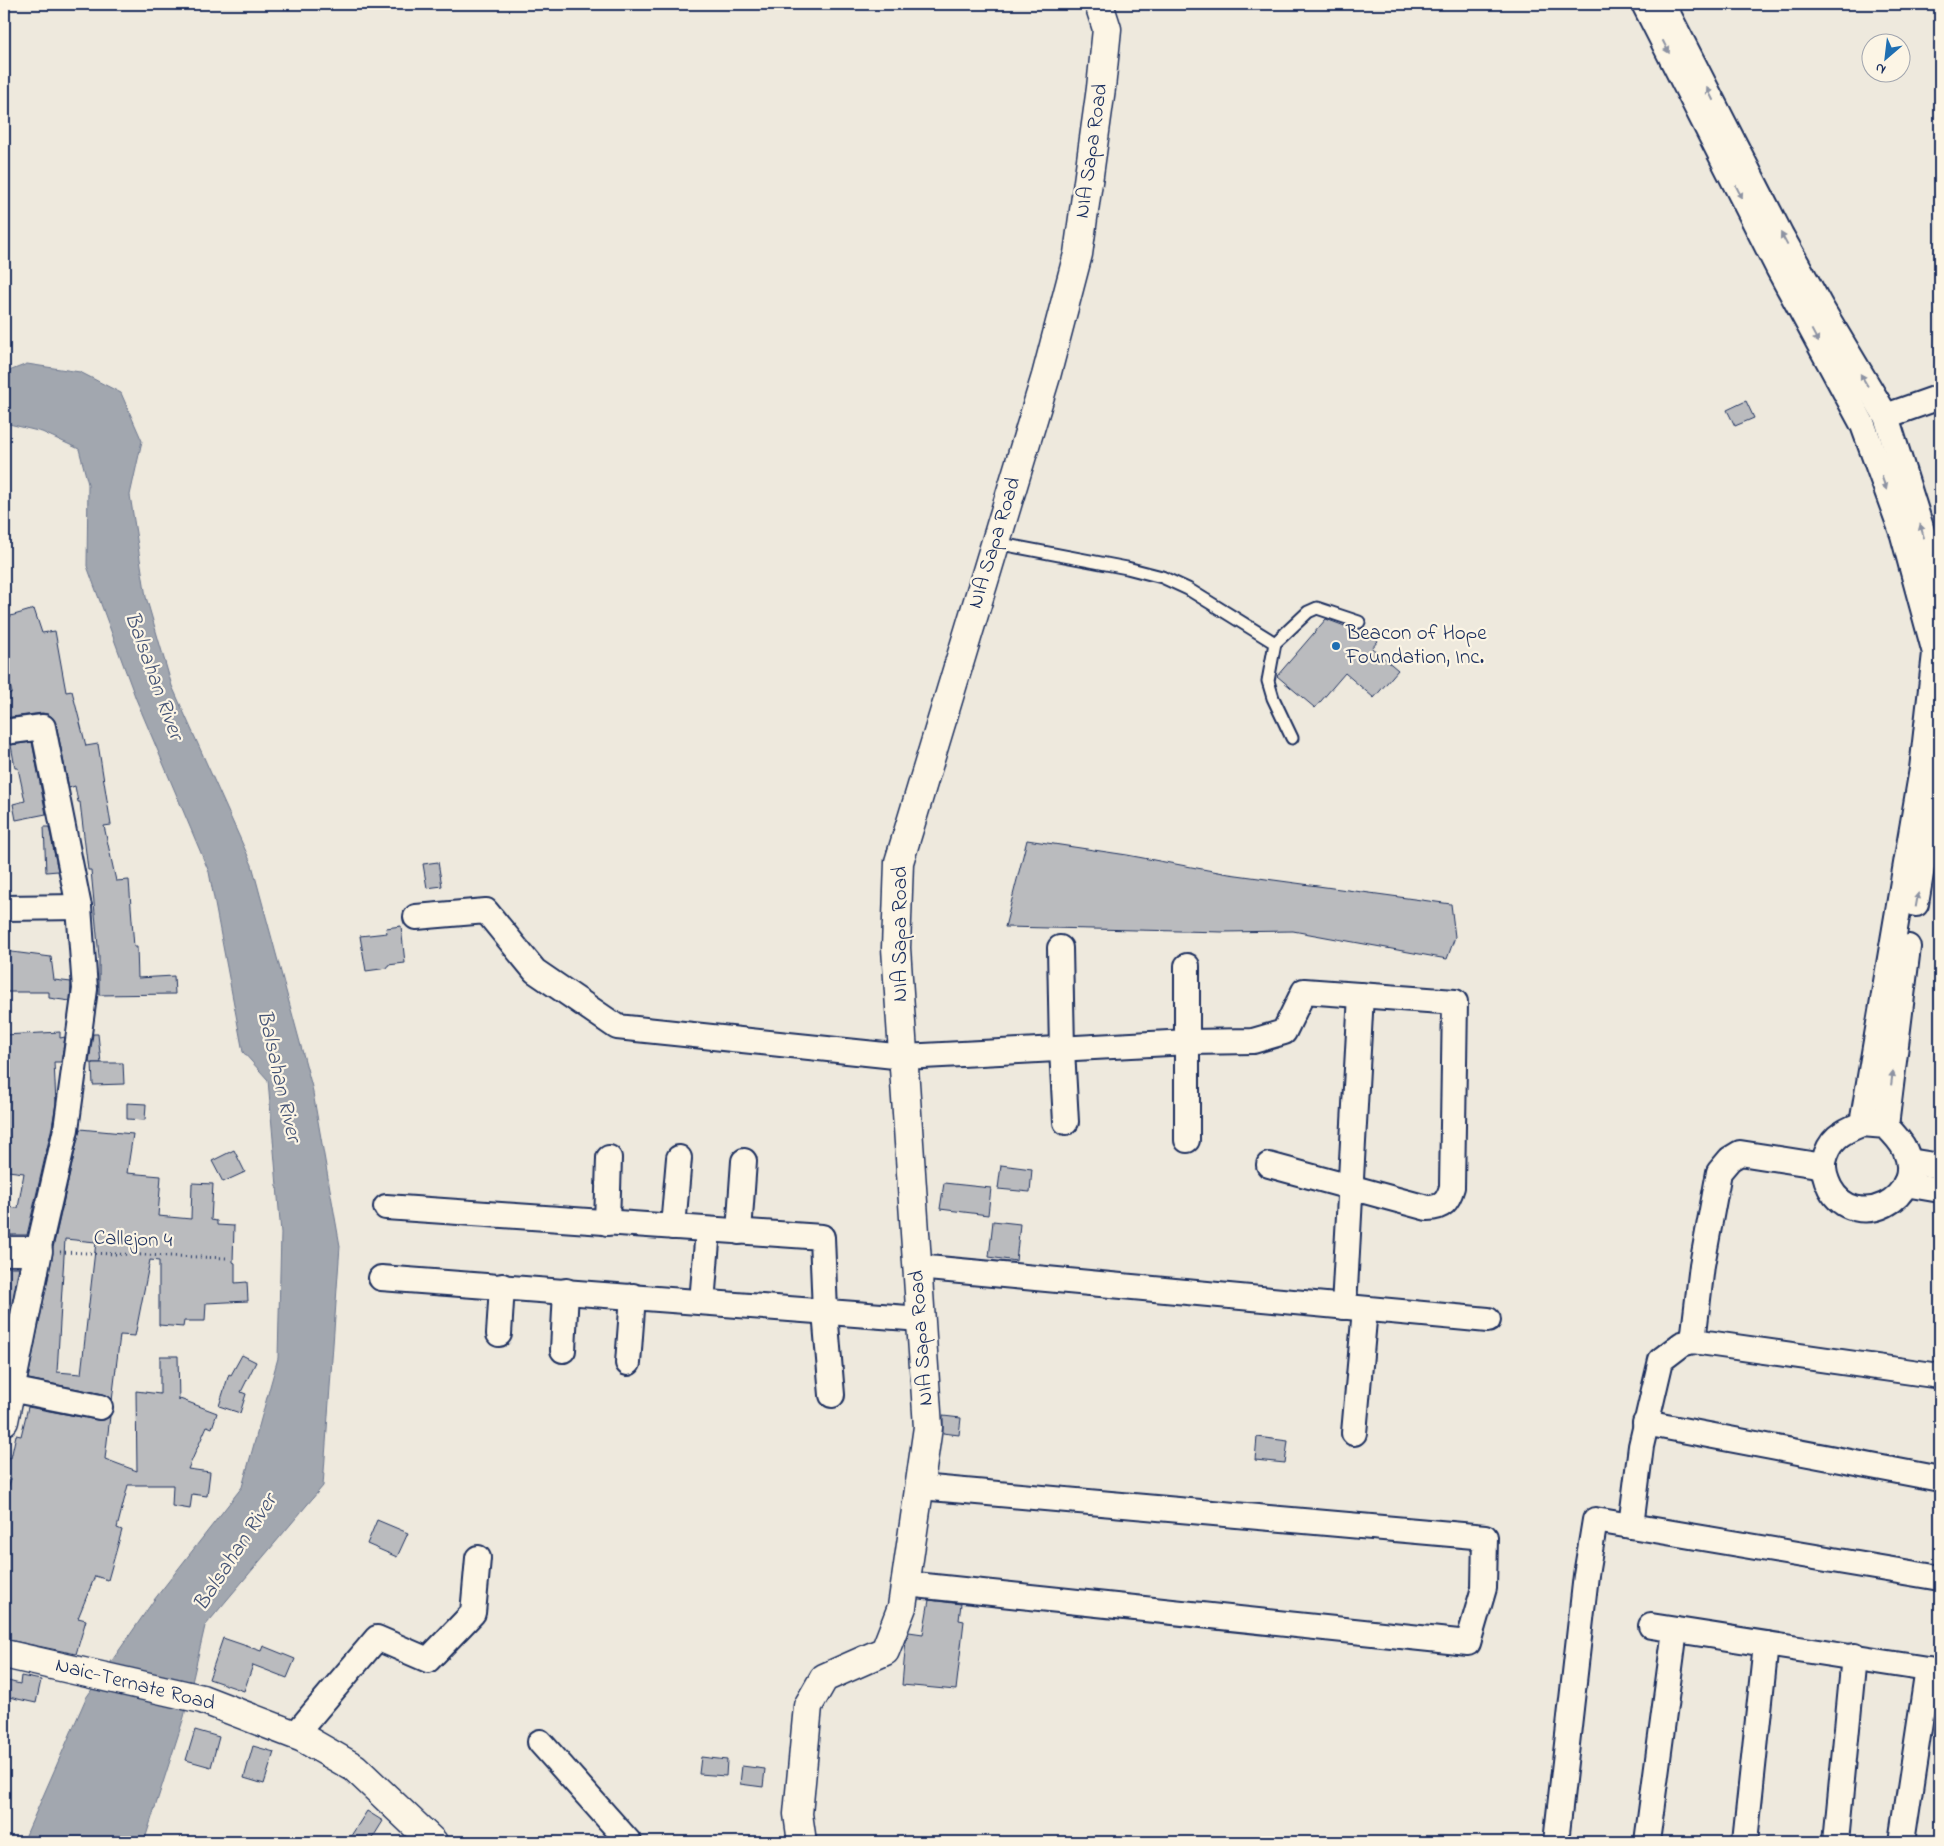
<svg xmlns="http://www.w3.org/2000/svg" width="1944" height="1846" font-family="'Indie Flower',sans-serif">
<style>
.water{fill:#a2a7af;stroke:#6c778f}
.building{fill:#babbbe;stroke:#1b2f5e;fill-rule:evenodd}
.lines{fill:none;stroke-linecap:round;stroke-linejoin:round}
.service-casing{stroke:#1b2f5e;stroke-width:15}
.minor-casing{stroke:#1b2f5e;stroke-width:28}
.tertiary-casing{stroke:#1b2f5e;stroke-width:31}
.secondary-casing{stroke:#1b2f5e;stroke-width:31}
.path{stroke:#1b2f5e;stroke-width:3;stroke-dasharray:1 4;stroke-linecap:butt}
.service{stroke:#fcf5e5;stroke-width:11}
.minor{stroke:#fcf5e5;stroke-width:24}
.tertiary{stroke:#fcf5e5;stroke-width:28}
.secondary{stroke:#fcf5e5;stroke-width:28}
.oneway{fill:#8c92a2}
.poi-dot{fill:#1f6fb2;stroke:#fcf5e5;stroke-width:2}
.labels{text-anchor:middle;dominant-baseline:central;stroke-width:4.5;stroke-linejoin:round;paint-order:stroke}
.street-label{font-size:21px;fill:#1b2f5e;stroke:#fcf5e5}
.poi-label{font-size:21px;fill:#1b2f5e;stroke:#fcf5e5;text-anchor:start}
.water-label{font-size:22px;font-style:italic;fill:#445376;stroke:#fcf5e5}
</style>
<rect width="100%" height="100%" fill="#eee9dd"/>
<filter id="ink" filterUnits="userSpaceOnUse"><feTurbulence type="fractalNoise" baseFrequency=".02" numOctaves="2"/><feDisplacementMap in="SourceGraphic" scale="10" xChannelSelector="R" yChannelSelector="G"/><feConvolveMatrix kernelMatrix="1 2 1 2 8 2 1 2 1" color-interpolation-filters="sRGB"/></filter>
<g filter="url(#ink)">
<path class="water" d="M27,364L80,372L121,393L142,441L130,495L146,597L172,686L252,865L312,1087L340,1246L323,1486L205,1626L184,1717L144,1842H23L86,1698L154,1600L242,1487L278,1358L281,1233L268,1080L243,1052L209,872L136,699L87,566L88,484L79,449L42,432L9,424L4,429V373Z"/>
<g class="building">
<path d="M1746,401L1754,418L1735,426L1727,410Z"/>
<path d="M34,609L42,633L55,631L66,692L72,691L86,746L98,744L111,825L104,826L116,881L129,880L134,947H137L138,978L174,976L175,994L99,995V957L91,870H88L80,802H78L75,786L69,788L56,724L53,718L48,714L42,713L4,718V695L12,693L4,662V618Z"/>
<path d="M1326,619L1350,628H1363L1378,641L1372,648L1398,670L1374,698L1345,673L1315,708L1277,676Z"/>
<path d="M32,742L46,814L16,820L13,804L25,801L18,768H15L11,745Z"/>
<path d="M44,827H49L58,871L46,872Z"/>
<path d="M1027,840L1127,855L1229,874L1451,904L1455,937L1447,959L1293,931L1223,932L1005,927Z"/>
<path d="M438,862L442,886L427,888L423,864Z"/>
<path d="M401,926L405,963L388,965V968L366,971L360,936L387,933L386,928Z"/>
<path d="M4,951L51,957L54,980L71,982L70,1001L49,998V992H4Z"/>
<path d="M60,1032V1038L65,1037L61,1062H54L56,1103L52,1127L27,1235H4V1207L18,1208L24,1173L8,1171L9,1160L4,1159L6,1136H4V1035Z"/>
<path d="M93,1034H98L101,1063H89Z"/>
<path d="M92,1063H123L124,1084L93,1085Z"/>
<path d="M127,1103L146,1104L145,1120L127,1119Z"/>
<path d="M80,1129L133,1134L127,1173L161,1176L158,1216L191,1219L192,1183L213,1184L211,1220L217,1221V1225L234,1226L233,1262L235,1263V1283L247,1282L248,1301L206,1303L205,1321H184L183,1327L159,1325V1261L150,1260L135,1336L120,1335L112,1401L109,1396L103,1394L28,1379L53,1254V1248ZM65,1239L96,1242L81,1374L57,1372Z"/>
<path d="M234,1150L245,1172L223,1182L212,1161Z"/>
<path d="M1001,1165L1032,1169L1030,1192L998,1189Z"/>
<path d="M944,1183L991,1188L988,1215L940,1209Z"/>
<path d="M993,1221L1020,1224L1016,1261L989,1257Z"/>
<path d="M4,1267H19L4,1343Z"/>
<path d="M242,1355L256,1362L241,1392L246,1394L240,1413L219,1406L229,1374L231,1375Z"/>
<path d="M160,1356H178L179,1401L180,1399L217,1413L212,1428L207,1426L188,1469L210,1472L207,1496L192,1494L190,1509L172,1506L173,1485H128L117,1528L122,1530L108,1580L95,1576L78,1618L86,1620L76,1654L4,1639V1501L11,1479H6L9,1457L11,1458L16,1435L21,1436L28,1407L97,1420H104L110,1416L105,1459L137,1471L136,1391L160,1394Z"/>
<path d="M943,1416L961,1418L959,1435L943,1433Z"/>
<path d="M1257,1437L1288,1441L1285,1463L1255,1460Z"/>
<path d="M377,1520L408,1533L397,1557L367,1544Z"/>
<path d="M929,1600L961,1604L959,1620L964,1621L956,1690L902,1685L906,1640L909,1632L923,1634Z"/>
<path d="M223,1638L261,1651L263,1646L295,1659L287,1678L253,1665L244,1691L209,1679Z"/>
<path d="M21,1676L41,1680L36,1703L4,1696V1680L20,1684Z"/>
<path d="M195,1730L219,1737L211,1767L186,1760Z"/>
<path d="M253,1746L274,1752L264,1784L244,1778Z"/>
<path d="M701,1757L727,1760L726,1776L699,1774Z"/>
<path d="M742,1766L765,1769L763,1787L740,1784Z"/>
<path d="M367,1811L383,1821L370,1842H347Z"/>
</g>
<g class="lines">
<g class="service-casing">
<g id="service">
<path d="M996,543L1127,568L1162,577L1188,589L1275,643L1268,681L1273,698L1292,738"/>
<path d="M1275,643L1308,612L1317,608L1359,622"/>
</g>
</g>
<g class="minor-casing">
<g id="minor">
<path d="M1644,4L1778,268L1863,425L1903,535L1935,653L1922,769L1862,1124"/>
<path d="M1663,4L1781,235L1822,309L1886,416L1920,524L1940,595"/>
<path d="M1886,416L1940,397"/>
<path d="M4,732L43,727L79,907L85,989L66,1129L38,1251"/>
<path d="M1916,904L1940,759"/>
<path d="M4,908L79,907"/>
<path d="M416,917L486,911L535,971L617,1027L904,1057L1188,1042L1253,1041L1284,1032L1304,991L1455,1002L1452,1187C1448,1201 1443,1208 1427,1208L1269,1165"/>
<path d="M1060,948L1062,1050L1066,1122"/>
<path d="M1187,966V1140"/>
<path d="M1862,1124L1886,1126C1893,1133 1901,1141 1905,1150C1927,1199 1855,1234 1830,1188C1826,1180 1823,1171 1824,1162C1829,1139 1841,1132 1862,1124Z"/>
<path d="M1886,1126L1908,947"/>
<path d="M1909,1161L1940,1166"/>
<path d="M1905,1184L1940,1190"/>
<path d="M386,1207L822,1237L825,1312L832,1395"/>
<path d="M607,1223L609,1158"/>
<path d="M673,1227L679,1158"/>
<path d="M739,1232L744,1161"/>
<path d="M917,1267L1488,1320"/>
<path d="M381,1278L921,1319"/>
<path d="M702,1302L708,1230"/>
<path d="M1344,1307L1361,995"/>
<path d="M499,1334L502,1286"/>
<path d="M1693,1341L1702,1265L1719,1172L1730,1159L1740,1153L1824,1166"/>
<path d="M563,1350L566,1291"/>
<path d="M628,1363L633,1296"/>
<path d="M1940,1376L1693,1341L1682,1344L1661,1360L1641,1446L1631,1526L1940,1578"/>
<path d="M10,1389L100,1407"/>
<path d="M1645,1423L1940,1479"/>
<path d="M1354,1433L1365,1309"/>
<path d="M906,1584L1468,1643L1484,1588L1485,1537L920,1487"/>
<path d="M1651,1626L1940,1671"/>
<path d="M295,1735L377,1638L428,1660L473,1613L478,1558"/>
<path d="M540,1742L629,1842"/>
<path d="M1556,1842L1586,1575L1595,1520L1631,1526"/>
<path d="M1647,1842L1675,1630"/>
<path d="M1745,1842L1766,1644"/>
<path d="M1836,1842L1854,1656"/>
<path d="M1902,1842L1928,1669"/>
</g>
</g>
<g class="tertiary-casing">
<path id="tertiary" d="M802,1842L798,1814L808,1706L824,1678L885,1651L902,1607L928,1427L896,948L899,862L1046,376L1078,254L1101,88L1107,29L1099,4"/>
</g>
<g class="secondary-casing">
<g id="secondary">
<path d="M4,1251H38L4,1421"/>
<path d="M4,1654L202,1699L303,1738L355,1768L433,1842"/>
</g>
</g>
<path class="path" d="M60,1252L227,1258"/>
<use href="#service" class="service"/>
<use href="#minor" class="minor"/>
<use href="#tertiary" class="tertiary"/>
<use href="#secondary" class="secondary"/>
</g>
<defs><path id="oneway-solid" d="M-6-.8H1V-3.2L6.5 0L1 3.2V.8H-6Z" transform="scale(1.25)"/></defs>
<g class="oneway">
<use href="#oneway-solid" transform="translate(1666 47) rotate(63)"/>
<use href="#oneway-solid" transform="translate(1710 94) rotate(-117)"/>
<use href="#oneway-solid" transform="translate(1739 192) rotate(63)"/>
<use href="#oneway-solid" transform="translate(1784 239) rotate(-118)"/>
<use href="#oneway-solid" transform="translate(1815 336) rotate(62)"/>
<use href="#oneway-solid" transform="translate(1864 380) rotate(-121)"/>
<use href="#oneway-solid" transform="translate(1884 483) rotate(70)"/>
<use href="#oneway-solid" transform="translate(1922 531) rotate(-106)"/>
<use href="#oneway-solid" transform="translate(1917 900) rotate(-80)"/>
<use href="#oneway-solid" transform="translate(1892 1078) rotate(-83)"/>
</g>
</g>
<circle class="poi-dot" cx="1336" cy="646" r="5"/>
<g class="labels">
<g class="street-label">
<text transform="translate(1092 151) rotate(-82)">NIA Sapa Road</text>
<text transform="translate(995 543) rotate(-73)">NIA Sapa Road</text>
<text transform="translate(901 934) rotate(-90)">NIA Sapa Road</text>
<text transform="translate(133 1240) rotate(2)">Callejon 4</text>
<text transform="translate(922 1338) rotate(-94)">NIA Sapa Road</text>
<text transform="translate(135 1685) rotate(14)">Naic-Ternate Road</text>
</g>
<g class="poi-label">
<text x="1346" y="634">Beacon of Hope<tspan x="1346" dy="24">Foundation, Inc.</tspan></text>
</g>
<g class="water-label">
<text transform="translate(153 676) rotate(70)">Balsahan River</text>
<text transform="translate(278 1076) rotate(77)">Balsahan River</text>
<text transform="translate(236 1553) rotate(-57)">Balsahan River</text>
</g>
</g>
<rect width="1944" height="1846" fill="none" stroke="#fcf5e5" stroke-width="20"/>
<rect x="10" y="10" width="1924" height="1826" fill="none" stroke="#1b2f5e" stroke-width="2" filter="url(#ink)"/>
<g transform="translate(1886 58) rotate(208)"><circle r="24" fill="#fcf5e5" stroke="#a2a6af"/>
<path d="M0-4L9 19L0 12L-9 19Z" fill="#1f6fb2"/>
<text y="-8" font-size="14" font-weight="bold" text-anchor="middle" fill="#1b2f5e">N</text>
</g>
</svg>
